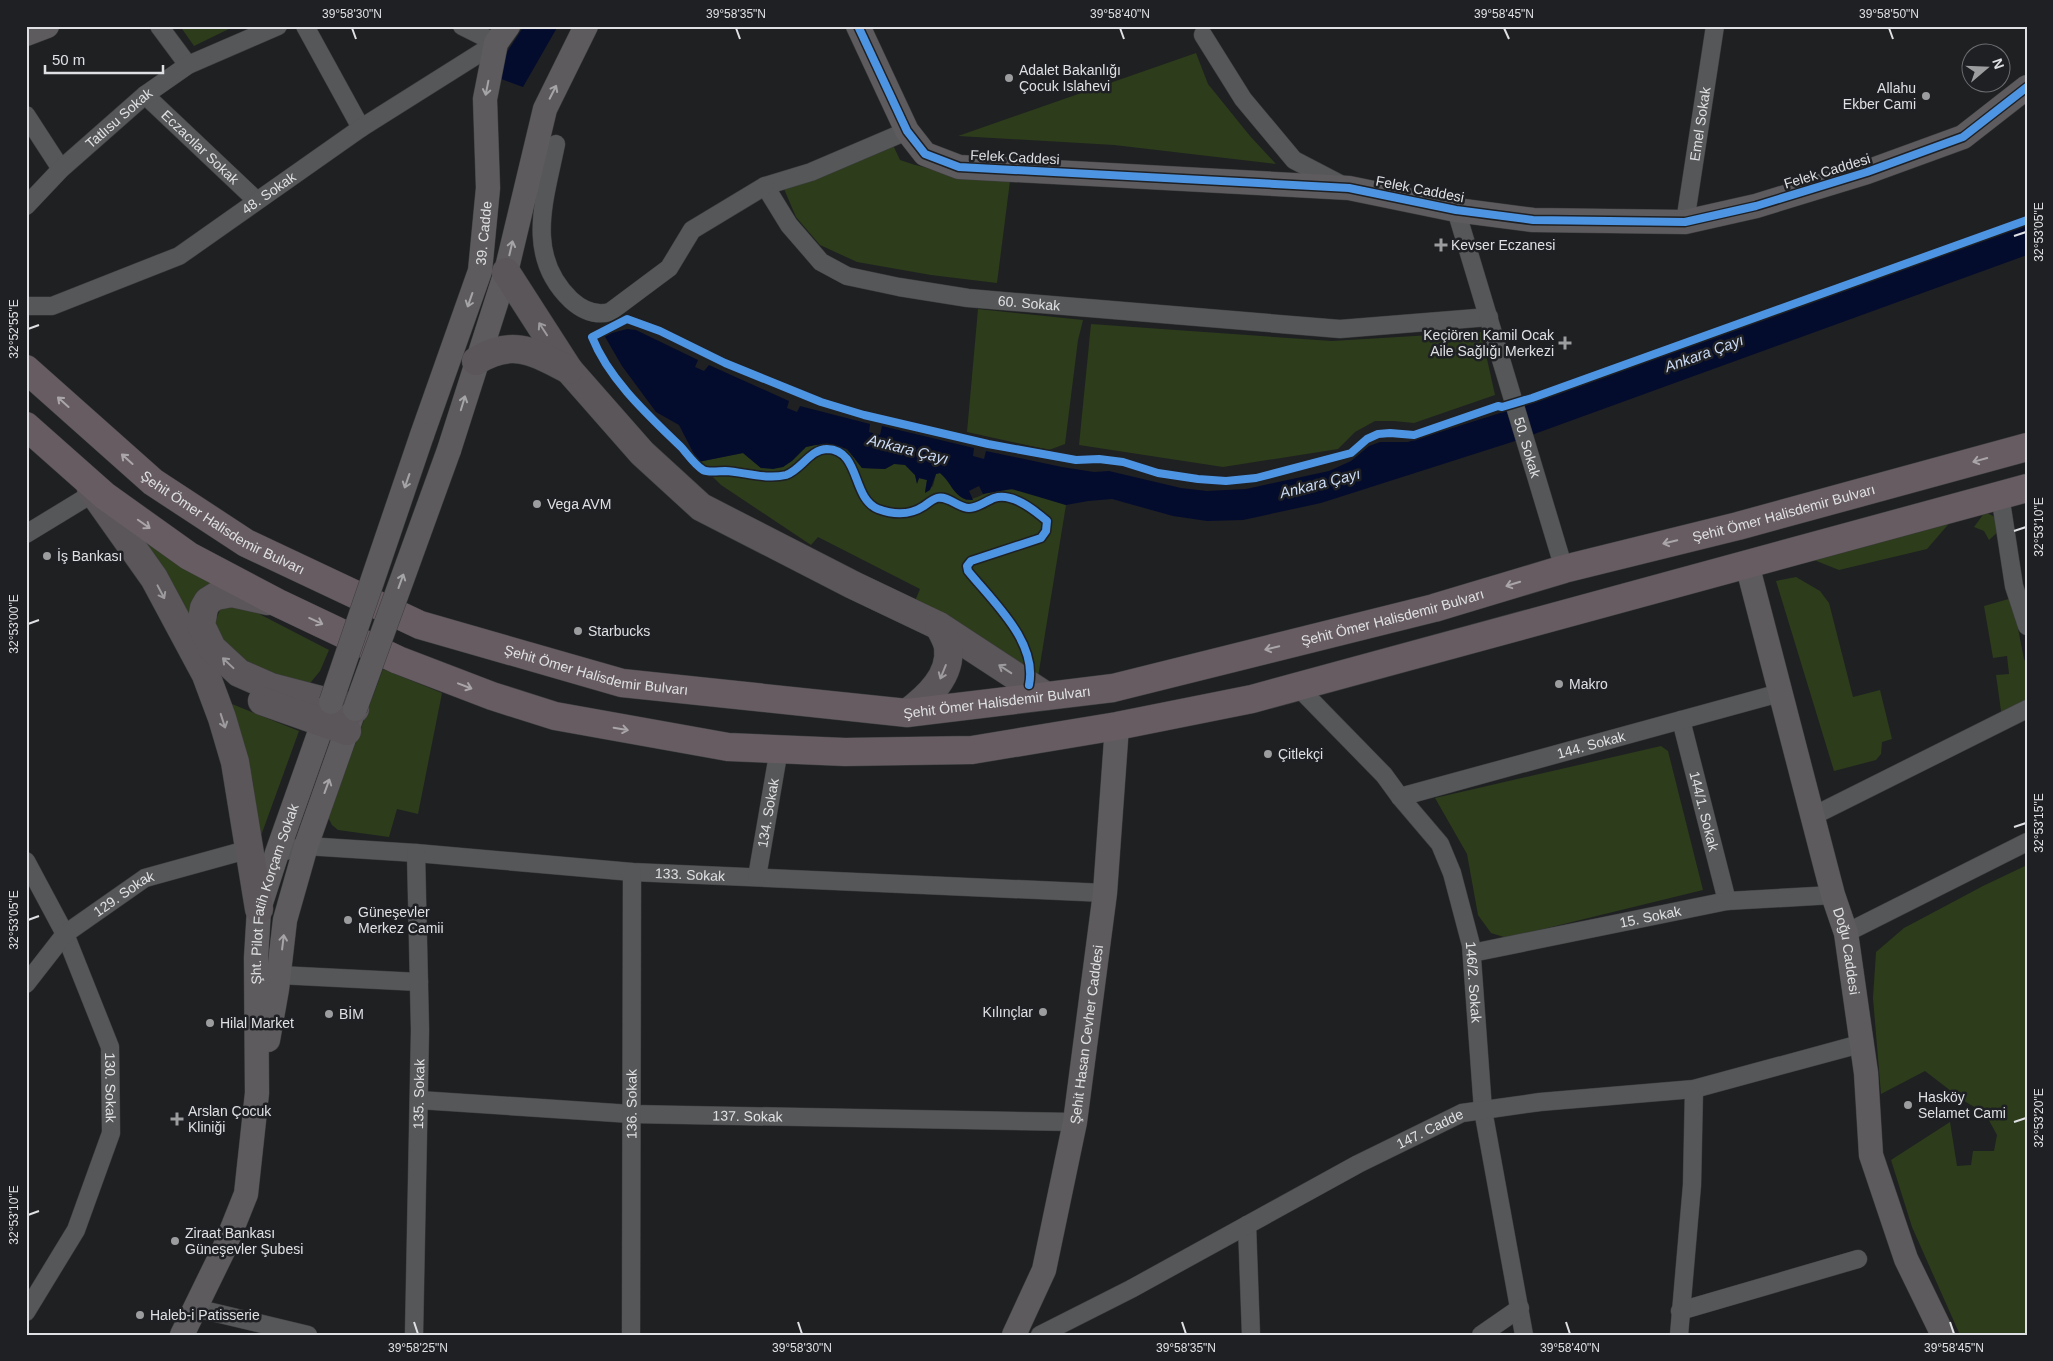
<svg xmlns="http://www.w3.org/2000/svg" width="2053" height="1361" font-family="Arial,sans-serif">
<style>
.green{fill:#2d3c1b}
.water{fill:#040c2e}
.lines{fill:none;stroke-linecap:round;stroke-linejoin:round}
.street-casing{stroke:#3c3d3e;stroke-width:19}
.secondary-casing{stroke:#3c3d3e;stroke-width:25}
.primary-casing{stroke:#3c3d3e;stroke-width:29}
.highway-casing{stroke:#3c3d3e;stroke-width:29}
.street{stroke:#565758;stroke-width:18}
.secondary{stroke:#5e5b5e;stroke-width:24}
.primary{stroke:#5b5659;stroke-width:28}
.highway{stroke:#665c61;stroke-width:28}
.secondary-bridge-casing{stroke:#3c3d3e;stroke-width:25;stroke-linecap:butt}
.secondary-bridge{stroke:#5e5b5e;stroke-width:24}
.cycleway-casing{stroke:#1e2023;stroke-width:11}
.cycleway{stroke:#4d94e3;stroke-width:8}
.oneway{stroke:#a5a4a7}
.oneway2{stroke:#9d9b9e}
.oneway3{stroke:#a9a5a8}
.ticks{fill:none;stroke:#dfe0e3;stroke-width:2}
.poi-dot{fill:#9c9d9f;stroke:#1e2023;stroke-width:2}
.labels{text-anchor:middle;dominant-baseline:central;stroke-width:5;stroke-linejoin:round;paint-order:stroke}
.poi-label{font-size:14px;fill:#dfe0e3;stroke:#1e2023;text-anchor:start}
.street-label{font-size:14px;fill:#dfe0e3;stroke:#1e2023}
.water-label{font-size:15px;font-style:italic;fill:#cbdaf6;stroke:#1e2023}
.neatline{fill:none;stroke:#dfe0e3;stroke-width:2}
.ticks-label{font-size:12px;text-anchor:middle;fill:#dfe0e3}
</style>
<rect width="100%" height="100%" fill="#1f2022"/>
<g class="green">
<path d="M180,26H235L194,46Z"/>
<path d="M1196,53L1208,84L1250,136L1276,164L1114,145L958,136Z"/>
<path d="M893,145L900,160C936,173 973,176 1010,181L997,283L931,275L857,262L820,245L796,217L784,189Z"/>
<path d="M978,309L1083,320L1078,340L1065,444L1049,450L967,432Z"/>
<path d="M1091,324L1332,341L1481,332L1495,395L1414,423L1394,421H1375L1355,432L1338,449L1223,467L1079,445Z"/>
<path d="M816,444C842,444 848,447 862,468L885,469L894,464H905L915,475L917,483L919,478L927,480L925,492L933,486L936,474L940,473L948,480L952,488L966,500C977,499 985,492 996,490C1019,486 1045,499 1066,505L1038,677L915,601L920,589L818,537L811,545L721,485L698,462L743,453L761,468L783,467L806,447Z"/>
<path d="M1985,512L1995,517L2000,530L1989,540L1984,531L1974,527Z"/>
<path d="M119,516L213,581L190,628Z"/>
<path d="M1952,520L1927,549L1839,570L1809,558Z"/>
<path d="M1796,577L1820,591L1829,603L1853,697L1880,690L1892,739L1882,742L1881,754L1876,760L1834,771L1776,581Z"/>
<path d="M2012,598L2024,659L2027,665V703L2002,718L1996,675L2009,674L2007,656L1993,658L1984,606Z"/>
<path d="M225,606H244L329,650L320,671L311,682L302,684L276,680L227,649L215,622L220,610Z"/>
<path d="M383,669L442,693L418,814L397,809L389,837L338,830L332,825L328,817Z"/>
<path d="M227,702L299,731L258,844L253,783L247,758Z"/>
<path d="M1661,746L1668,751L1703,890L1507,938L1491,933L1478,915L1467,854L1435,798Z"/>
<path d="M2027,865V1335H1960L1912,1227L1891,1160L1950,1122L1957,1166L1971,1165L1973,1151H1994L1997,1135L1985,1113L1964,1101L1925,1071L1881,1094L1873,998L1876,952L1904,928L1983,886Z"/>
</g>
<g class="water">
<path d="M524,26H558L523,87L496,77L507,52Z"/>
<path d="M2027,224V255L1512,442L1321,503L1243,520L1207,521L1173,516L1112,499L1088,501L1066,505L1012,489L983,494L979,486L969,491L973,500C955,501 952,483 940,473L936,474L930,490L925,493L927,480L919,478L917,484L915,475L905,465L894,464L885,469L862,468L847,449L830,444L816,445L806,447L792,461L783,467L773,469L761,468L743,453L698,462L679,425L656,412L622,366L604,335L627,329L636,330L698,360L695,367L704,371L709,365L789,401L787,408L797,412L800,406L870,424L869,432L880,435L882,426L974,448L973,456L984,459L986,451L1062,467L1094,472L1109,471L1181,488L1207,491L1246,489L1329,471L1351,461L1369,446L1380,442H1408L1516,408Z"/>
</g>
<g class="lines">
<g class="street-casing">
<g id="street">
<path d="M159,26L188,65"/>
<path d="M305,26L361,128"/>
<path d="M462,26L496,43"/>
<path d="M1203,35L1243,99L1294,160L1342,185"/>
<path id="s1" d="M145,95L256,200"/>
<path d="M26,115L61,169"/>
<path id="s2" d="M907,131L811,172L765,186L789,225L821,262L847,276L899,287L968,298L1340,329L1489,317"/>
<path d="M556,144C545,199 524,255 571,300C582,310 595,316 610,312L669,268L692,230L765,186"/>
<path id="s3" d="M26,206L61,169L145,95L188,65L278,26"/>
<path id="s4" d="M1456,210L1564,569"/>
<path id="s5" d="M1685,222L1715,26"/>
<path id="s6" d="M26,306H52L179,256L361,128L496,43"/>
<path d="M2000,495L2014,586L2027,626"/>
<path d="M26,534L95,492"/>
<path id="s7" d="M1298,687L1384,775L1400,797L1440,844L1452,873L1471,945L1483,1110L1524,1335"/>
<path id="s8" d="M1681,720L1727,901"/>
<path id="s9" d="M1400,797L1780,693"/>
<path d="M1813,816L2027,709"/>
<path id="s10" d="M277,853L306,846L416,853L632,872L1105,893"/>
<path id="s11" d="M26,861L65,934L110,1047L111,1133L76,1230L26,1312"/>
<path id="s12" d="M757,877L779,749"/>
<path d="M1846,933L2027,842"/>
<path id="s13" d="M1472,953L1727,901L1833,895"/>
<path d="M279,975L419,982"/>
<path id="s14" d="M26,984L65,934L145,878L250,849"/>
<path id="s15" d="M419,1100L631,1114L1075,1122"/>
<path d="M1247,1225L1251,1335"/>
<path d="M195,1308L308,1335"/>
<path d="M1680,1311L1858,1259"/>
<path id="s16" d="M414,1335L420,1030L416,853"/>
<path id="s17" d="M631,1335L632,872"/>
<path id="s18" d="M1040,1335L1131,1289L1358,1164L1462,1113L1540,1102L1694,1089L1860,1044"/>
<path d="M1481,1335L1520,1308"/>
<path d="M1679,1335L1692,1185L1694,1089"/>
</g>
</g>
<g class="secondary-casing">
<g id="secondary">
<path d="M858,26L907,131L925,154L959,167L1349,188L1456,210L1533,220L1685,222L1756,206L1867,172L1963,137L2027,87"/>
<path d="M26,34L47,26"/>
<path id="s19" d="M422,435L480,271L488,188L485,99L496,43L508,26"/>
<path d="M449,450L506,272L545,109L586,26"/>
<path id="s20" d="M1747,564L1833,895L1846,933L1866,1073L1871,1155L1906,1259L1943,1335"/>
<path d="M268,1040L277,989L285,920L306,846L353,713"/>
<path id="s21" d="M182,1335L224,1249L246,1194L257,1093L256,958L259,909L277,853L329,706"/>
<path id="s22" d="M1014,1335L1044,1270L1075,1122L1105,893L1117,726"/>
</g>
</g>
<g class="primary-casing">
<g id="primary">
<path d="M506,272L569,370L642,453L701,507L853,585L939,626L1046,696"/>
<path d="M476,361C513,338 534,352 569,370"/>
<path d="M91,489L154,578L206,675L222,718L235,762L259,909"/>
<path d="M268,601L232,593L216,596L208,601L204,608L201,625L212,648L239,673L271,687L355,709"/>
<path d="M262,701L347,731"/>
<path d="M907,713C927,698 952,676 948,647C947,640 942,632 939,626"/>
</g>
</g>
<g class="highway-casing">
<g id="highway">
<path id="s23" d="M26,369L153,482L246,543L420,625L622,683L907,713L1113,688L1434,608L1564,569L1738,526L2027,447"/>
<path d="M26,426L105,496L189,556L278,603L398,660L492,696L555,716L728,747L845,752L972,750L1117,726L1252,699L2027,488"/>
</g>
</g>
<use href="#street" class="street"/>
<use href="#secondary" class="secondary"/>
<use href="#primary" class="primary"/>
<use href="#highway" class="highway"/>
<g class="secondary-bridge-casing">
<g id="secondary-bridge">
<path d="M331,702L422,435"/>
<path d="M355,709L449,450"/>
</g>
</g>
<use href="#secondary-bridge" class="secondary-bridge"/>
<g class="cycleway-casing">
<g id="cycleway">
<path d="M858,26L907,131L925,154L959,167L1349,188L1456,210L1533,220L1685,222L1756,206L1867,172L1963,137L2027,87"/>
<path d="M1029,685C1038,642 993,602 968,571L967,566L971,561L1041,538L1046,531L1047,521C1034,510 1012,492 994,498C986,501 978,508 969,508C958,508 948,495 937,498C933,499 928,503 924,506C909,516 894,515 878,509C851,498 861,450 827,449C810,449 801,470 786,475C767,480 744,472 725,471C719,471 708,473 703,470C695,465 688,455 682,448C649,416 609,380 592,337L627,319L660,331L725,363L821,402L864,415L988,444L1076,460L1099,459L1123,462L1158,473L1198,479L1226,481L1256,478L1351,453L1367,439L1378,434L1390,433L1414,435L1498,406L1502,407L1532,398L2027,220"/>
</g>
</g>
<use href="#cycleway" class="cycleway"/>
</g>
<defs><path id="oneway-shaft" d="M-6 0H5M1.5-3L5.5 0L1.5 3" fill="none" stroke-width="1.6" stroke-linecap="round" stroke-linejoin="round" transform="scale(1.25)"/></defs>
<g class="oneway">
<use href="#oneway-shaft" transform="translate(487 88) rotate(101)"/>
<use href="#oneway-shaft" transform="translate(553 92) rotate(-63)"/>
<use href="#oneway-shaft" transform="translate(511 248) rotate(-77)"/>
<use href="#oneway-shaft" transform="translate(470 300) rotate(109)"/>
<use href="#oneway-shaft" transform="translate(463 403) rotate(-73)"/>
<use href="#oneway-shaft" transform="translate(407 481) rotate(109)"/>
<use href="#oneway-shaft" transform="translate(401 581) rotate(-70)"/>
<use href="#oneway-shaft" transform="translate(327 786) rotate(-70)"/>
<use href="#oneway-shaft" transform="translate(283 942) rotate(-83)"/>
</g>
<g class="oneway2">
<use href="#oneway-shaft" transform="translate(543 329) rotate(-123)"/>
<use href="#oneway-shaft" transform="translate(161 592) rotate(62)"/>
<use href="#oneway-shaft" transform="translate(228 663) rotate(-137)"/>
<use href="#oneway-shaft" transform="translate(1005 669) rotate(-147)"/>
<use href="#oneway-shaft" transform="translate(943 672) rotate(112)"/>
<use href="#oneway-shaft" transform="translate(223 721) rotate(72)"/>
</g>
<g class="oneway3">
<use href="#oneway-shaft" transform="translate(63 402) rotate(-138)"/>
<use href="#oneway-shaft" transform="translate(127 459) rotate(-138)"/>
<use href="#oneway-shaft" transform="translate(1980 460) rotate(165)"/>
<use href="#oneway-shaft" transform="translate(144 524) rotate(35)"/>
<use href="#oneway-shaft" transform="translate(1670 542) rotate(166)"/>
<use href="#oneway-shaft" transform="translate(1513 584) rotate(163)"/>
<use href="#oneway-shaft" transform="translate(316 621) rotate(25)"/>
<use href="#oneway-shaft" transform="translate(1272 648) rotate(166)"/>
<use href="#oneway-shaft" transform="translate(465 686) rotate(21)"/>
<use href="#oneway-shaft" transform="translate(621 729) rotate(10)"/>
</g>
<path class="ticks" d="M352,28L356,39M736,28L740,39M1120,28L1124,39M1504,28L1509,39M1889,28L1893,39M2014,236L2026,232M28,329L39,325M2014,531L2026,527M28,624L39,620M2014,827L2026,823M28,920L39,916M2014,1122L2026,1118M28,1215L39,1211M414,1322L418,1334M798,1322L802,1334M1182,1322L1186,1334M1566,1322L1570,1334M1950,1322L1954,1334"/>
<g class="poi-dot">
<circle cx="1009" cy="78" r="5"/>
<circle cx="1926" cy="96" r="5"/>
<path d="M1438.5 237.5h5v5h5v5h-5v5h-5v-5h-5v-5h5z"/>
<path d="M1562.5 335.5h5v5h5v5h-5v5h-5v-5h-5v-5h5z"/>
<circle cx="537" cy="504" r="5"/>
<circle cx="47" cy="556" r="5"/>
<circle cx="578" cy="631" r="5"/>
<circle cx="1559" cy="684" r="5"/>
<circle cx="1268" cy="754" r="5"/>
<circle cx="348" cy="920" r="5"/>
<circle cx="1043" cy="1012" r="5"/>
<circle cx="329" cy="1014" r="5"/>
<circle cx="210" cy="1023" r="5"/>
<circle cx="1908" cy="1105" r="5"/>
<path d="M174.5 1111.5h5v5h5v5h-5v5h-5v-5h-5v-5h5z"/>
<circle cx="175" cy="1241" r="5"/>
<circle cx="140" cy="1315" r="5"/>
</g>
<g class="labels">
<g class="poi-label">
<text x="1019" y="70">Adalet Bakanlığı<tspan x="1019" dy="16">Çocuk Islahevi</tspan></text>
<text x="1916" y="88" text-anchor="end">Allahu<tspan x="1916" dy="16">Ekber Cami</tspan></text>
<text x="1451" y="245">Kevser Eczanesi</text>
<text x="1554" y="335" text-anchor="end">Keçiören Kamil Ocak<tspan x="1554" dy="16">Aile Sağlığı Merkezi</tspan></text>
<text x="547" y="504">Vega AVM</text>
<text x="57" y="556">İş Bankası</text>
<text x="588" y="631">Starbucks</text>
<text x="1569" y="684">Makro</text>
<text x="1278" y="754">Çitlekçi</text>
<text x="358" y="912">Güneşevler<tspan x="358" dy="16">Merkez Camii</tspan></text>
<text x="1033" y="1012" text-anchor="end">Kılınçlar</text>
<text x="339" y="1014">BİM</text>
<text x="220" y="1023">Hilal Market</text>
<text x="1918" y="1097">Hasköy<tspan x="1918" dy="16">Selamet Cami</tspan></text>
<text x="188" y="1111">Arslan Çocuk<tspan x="188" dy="16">Kliniği</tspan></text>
<text x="185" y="1233">Ziraat Bankası<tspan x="185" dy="16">Güneşevler Şubesi</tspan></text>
<text x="150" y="1315">Haleb-i Patisserie</text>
</g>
<g class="street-label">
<text stroke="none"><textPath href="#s3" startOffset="128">Tatlısu Sokak</textPath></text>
<text stroke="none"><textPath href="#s5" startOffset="99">Emel Sokak</textPath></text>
<text stroke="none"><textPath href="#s1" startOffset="76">Eczacılar Sokak</textPath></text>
<text transform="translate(1015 157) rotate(3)">Felek Caddesi</text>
<text transform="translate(1827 171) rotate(-17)">Felek Caddesi</text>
<text transform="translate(1420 189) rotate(11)">Felek Caddesi</text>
<text stroke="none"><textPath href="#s6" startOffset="272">48. Sokak</textPath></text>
<text stroke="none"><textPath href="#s19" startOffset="212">39. Cadde</textPath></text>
<text stroke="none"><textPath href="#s2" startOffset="461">60. Sokak</textPath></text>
<text stroke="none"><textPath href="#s4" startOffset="248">50. Sokak</textPath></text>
<text stroke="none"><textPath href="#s23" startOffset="1871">Şehit Ömer Halisdemir Bulvarı</textPath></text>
<text stroke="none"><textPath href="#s23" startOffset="251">Şehit Ömer Halisdemir Bulvarı</textPath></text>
<text stroke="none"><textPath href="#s23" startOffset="1466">Şehit Ömer Halisdemir Bulvarı</textPath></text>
<text stroke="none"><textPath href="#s23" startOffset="656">Şehit Ömer Halisdemir Bulvarı</textPath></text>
<text stroke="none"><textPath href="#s23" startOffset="1061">Şehit Ömer Halisdemir Bulvarı</textPath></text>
<text stroke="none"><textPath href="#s9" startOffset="198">144. Sokak</textPath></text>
<text stroke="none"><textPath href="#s8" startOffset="94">144/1. Sokak</textPath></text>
<text stroke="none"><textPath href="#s12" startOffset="65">134. Sokak</textPath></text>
<text stroke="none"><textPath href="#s10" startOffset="415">133. Sokak</textPath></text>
<text stroke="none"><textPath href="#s14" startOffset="135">129. Sokak</textPath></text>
<text stroke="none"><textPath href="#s21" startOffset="458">Şht. Pilot Fatih Korçam Sokak</textPath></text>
<text stroke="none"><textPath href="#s13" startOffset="182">15. Sokak</textPath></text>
<text stroke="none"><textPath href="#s20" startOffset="400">Doğu Caddesi</textPath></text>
<text stroke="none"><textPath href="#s7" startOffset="355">146/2. Sokak</textPath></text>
<text stroke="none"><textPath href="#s22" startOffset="311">Şehit Hasan Cevher Caddesi</textPath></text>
<text stroke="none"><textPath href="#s11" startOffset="245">130. Sokak</textPath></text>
<text stroke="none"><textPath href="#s16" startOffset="241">135. Sokak</textPath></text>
<text stroke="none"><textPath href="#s17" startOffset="231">136. Sokak</textPath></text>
<text stroke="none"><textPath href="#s15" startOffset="329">137. Sokak</textPath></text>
<text stroke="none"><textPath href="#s18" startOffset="441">147. Cadde</textPath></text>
</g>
<g class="water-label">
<text transform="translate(1704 353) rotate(-20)">Ankara Çayı</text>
<text transform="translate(908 449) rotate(14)">Ankara Çayı</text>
<text transform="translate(1320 483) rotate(-14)">Ankara Çayı</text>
</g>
</g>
<rect width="2053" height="1361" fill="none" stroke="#1e2023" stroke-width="55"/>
<g transform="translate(1986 68) rotate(71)"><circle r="24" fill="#1e2023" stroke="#6b6d70"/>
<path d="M0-4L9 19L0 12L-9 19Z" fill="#9c9d9f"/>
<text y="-8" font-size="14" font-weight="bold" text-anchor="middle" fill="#dfe0e3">N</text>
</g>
<path d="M45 65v8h118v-8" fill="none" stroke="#dfe0e3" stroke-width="2.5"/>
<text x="52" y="65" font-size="15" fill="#dfe0e3" stroke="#1e2023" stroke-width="4" paint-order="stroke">50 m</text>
<rect x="28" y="28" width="1998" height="1306" class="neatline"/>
<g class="ticks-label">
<text x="352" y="18">39°58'30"N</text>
<text x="736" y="18">39°58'35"N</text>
<text x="1120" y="18">39°58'40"N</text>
<text x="1504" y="18">39°58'45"N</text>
<text x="1889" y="18">39°58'50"N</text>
<text transform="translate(2039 232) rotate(-90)" y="4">32°53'05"E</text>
<text transform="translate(14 329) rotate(-90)" y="4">32°52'55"E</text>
<text transform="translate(2039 527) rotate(-90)" y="4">32°53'10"E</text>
<text transform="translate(14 624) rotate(-90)" y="4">32°53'00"E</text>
<text transform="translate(2039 823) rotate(-90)" y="4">32°53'15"E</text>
<text transform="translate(14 920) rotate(-90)" y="4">32°53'05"E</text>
<text transform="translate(2039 1118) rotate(-90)" y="4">32°53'20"E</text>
<text transform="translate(14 1215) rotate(-90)" y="4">32°53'10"E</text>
<text x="418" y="1352">39°58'25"N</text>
<text x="802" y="1352">39°58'30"N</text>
<text x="1186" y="1352">39°58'35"N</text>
<text x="1570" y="1352">39°58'40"N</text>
<text x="1954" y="1352">39°58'45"N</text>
</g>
</svg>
